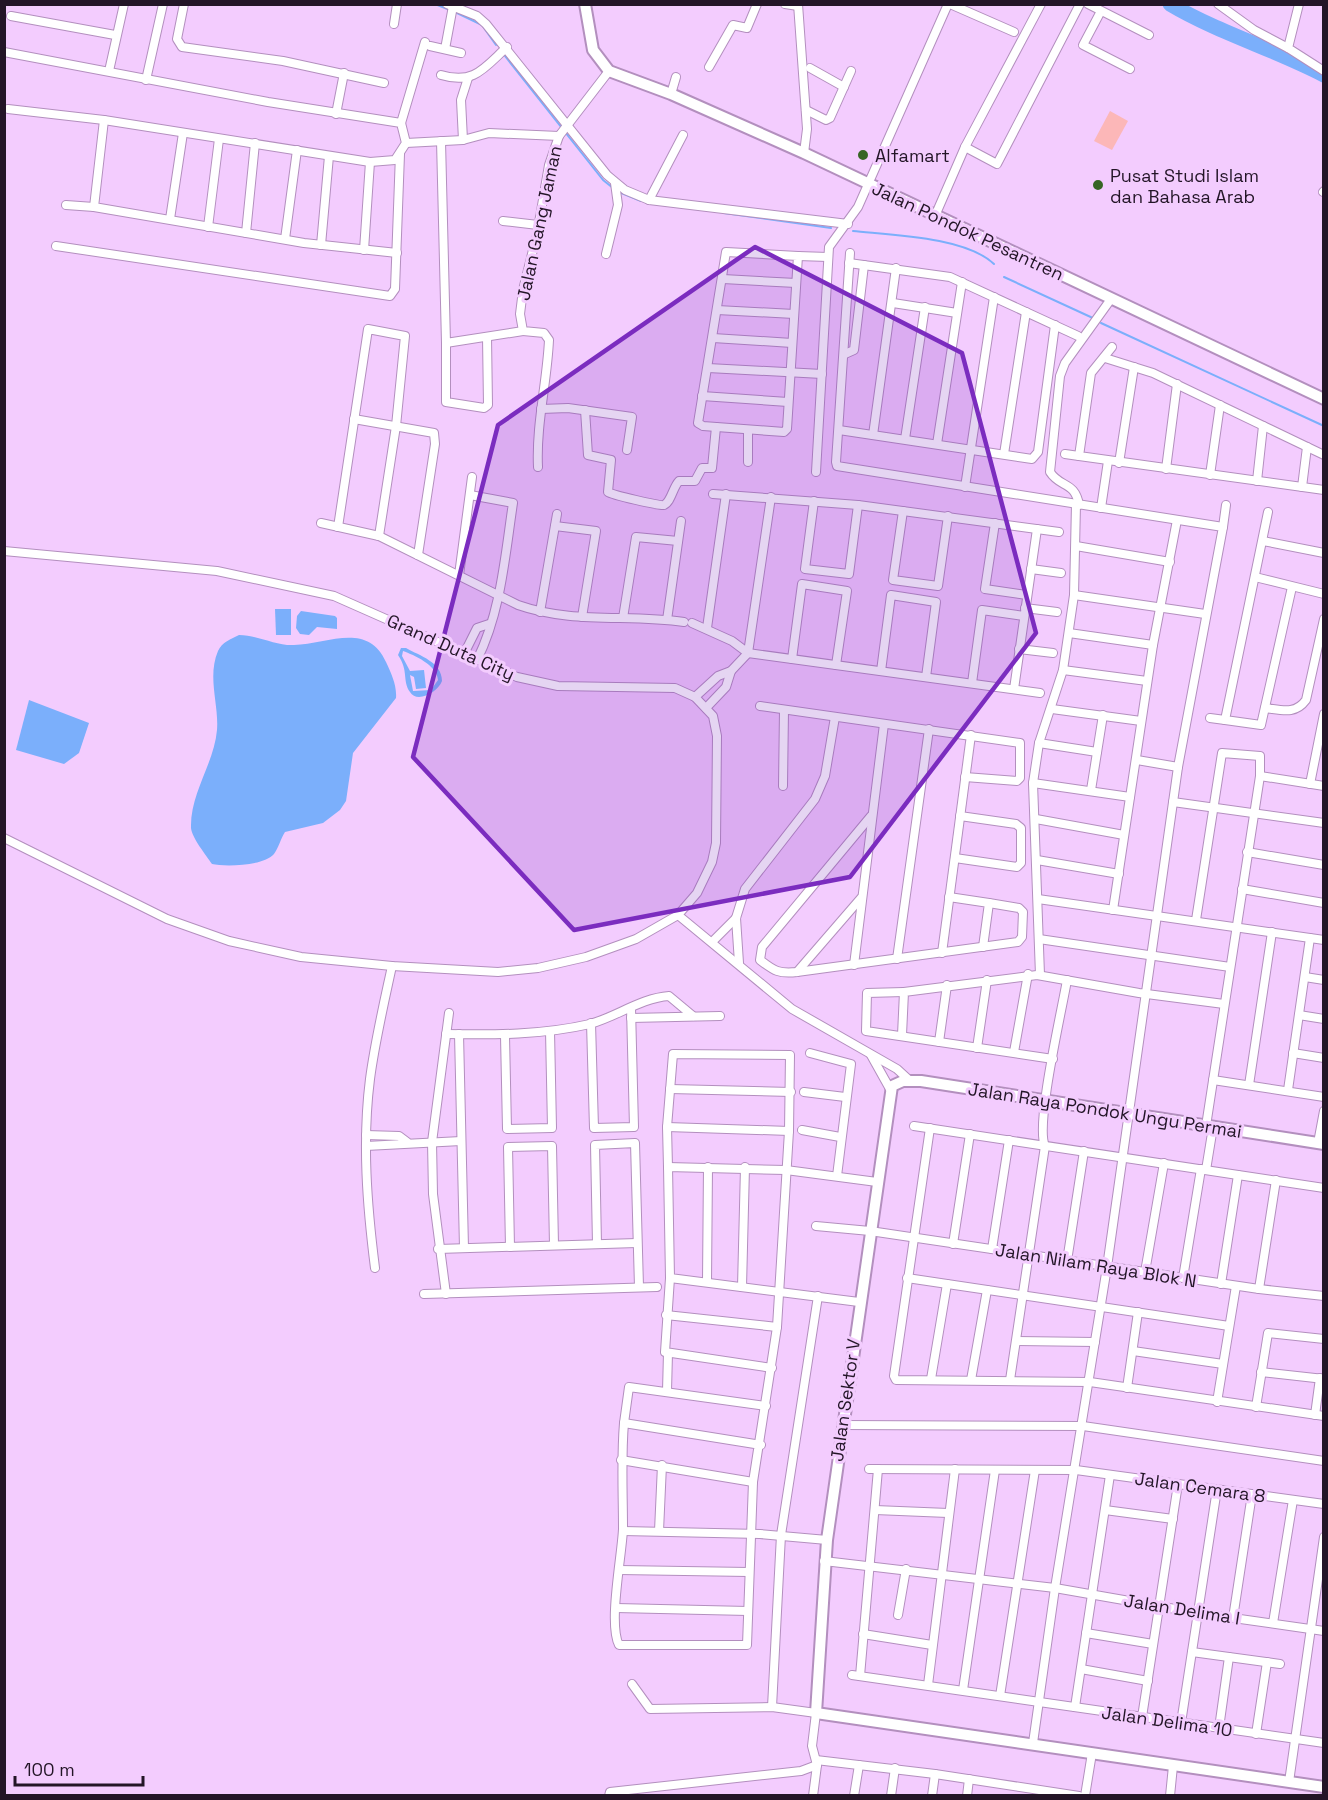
<svg xmlns="http://www.w3.org/2000/svg" width="1328" height="1800" font-family="'Space Grotesk',sans-serif">
<style>
.green{fill:#fcb7b8}
.water{fill:#7baffb;fill-rule:evenodd}
.lines{fill:none;stroke-linecap:round;stroke-linejoin:round}
.stream{stroke:#7baffb;stroke-width:2}
.river{stroke:#7baffb;stroke-width:15}
.street-casing{stroke:#b38fbe;stroke-width:10}
.secondary-casing{stroke:#b38fbe;stroke-width:14}
.street{stroke:#fff;stroke-width:8}
.secondary{stroke:#fff;stroke-width:10}
.marked{fill:#7b2cbf;fill-opacity:0.2;stroke:#7b2cbf;stroke-width:4.5;stroke-linejoin:round}
.poi-dot{fill:#366524;stroke:#f3ccfe;stroke-width:2}
.labels{text-anchor:middle;dominant-baseline:central;stroke-width:6;stroke-linejoin:round;paint-order:stroke}
.poi-label{font-size:18px;fill:#231527;stroke:#f3ccfe;text-anchor:start}
.street-label{font-size:18px;fill:#231527;stroke:#f3ccfe}
</style>
<rect width="100%" height="100%" fill="#f3ccfe"/>
<path class="green" d="M1110,111L1128,121L1112,150L1094,141Z"/>
<g class="water">
<path d="M275,609H291V635H276Z"/>
<path d="M301,611L335,616L337,618V629L317,627L309,635L300,634L296,628L297,616Z"/>
<path d="M239,635C258,635 276,646 294,645C327,644 368,621 386,662C391,673 397,685 396,698L353,753L346,801L340,810L323,823L285,832C281,838 278,849 274,854C264,866 225,867 212,864C206,855 192,838 191,828C190,793 214,764 217,730C219,704 207,677 218,651C222,642 231,639 239,635Z"/>
<path d="M401,648H406C420,656 442,662 442,681C438,692 417,704 410,692C402,681 409,671 398,655ZM403,651C414,655 437,665 438,680L431,690L413,691L410,675L414,677L416,689L426,688L424,670L410,671L402,656Z"/>
<path d="M29,700L89,723L79,753L64,764L16,750Z"/>
</g>
<g class="lines">
<g class="stream">
<path d="M435,4L450,10"/>
<path d="M455,12L482,25L496,45"/>
<path d="M505,56L603,180L613,188"/>
<path d="M619,192L641,201"/>
<path d="M724,213L831,228"/>
<path d="M853,231C892,235 966,237 994,264"/>
<path d="M1004,277L1095,319"/>
<path d="M1101,323L1324,426"/>
</g>
<path class="river" d="M1170,4C1217,32 1274,49 1324,75"/>
<g class="street-casing">
<g id="street">
<path d="M184,4L177,39L182,47L283,61L384,83"/>
<path d="M447,4L477,16L486,24L607,175L625,190L649,200L848,224"/>
<path d="M785,4L798,6"/>
<path d="M798,4L807,129L804,153"/>
<path d="M950,4L1014,32"/>
<path d="M1088,4L1149,35"/>
<path d="M1218,4L1254,30L1288,48"/>
<path d="M1299,4L1288,48L1324,71"/>
<path d="M1101,11L1083,45L1130,69"/>
<path d="M11,16L115,35"/>
<path d="M394,24L397,4"/>
<path d="M430,46L461,53"/>
<path d="M445,49L453,6"/>
<path d="M4,52L268,102L401,123L406,143L395,160L370,162L104,120L8,109"/>
<path d="M709,67L733,25L747,28L757,4"/>
<path d="M810,68L844,87"/>
<path d="M109,71L124,4"/>
<path d="M441,75C474,85 484,68 507,47"/>
<path d="M146,80L163,4"/>
<path d="M671,94L676,77"/>
<path d="M806,110L826,120L830,118L851,71"/>
<path d="M336,114L344,73"/>
<path d="M104,120L94,207L304,243L397,253"/>
<path d="M401,123L425,42"/>
<path d="M463,140L461,100L468,78"/>
<path d="M441,141L446,343L523,331"/>
<path d="M406,143L463,140L489,133L559,136L609,71"/>
<path d="M965,147L997,164L1080,4"/>
<path d="M1323,192L1324,191"/>
<path d="M649,200L683,135"/>
<path d="M66,205L94,207"/>
<path d="M935,216L965,147L1041,4"/>
<path d="M170,219L183,133"/>
<path d="M503,221L538,225"/>
<path d="M208,227L219,139"/>
<path d="M246,233L255,143"/>
<path d="M285,239L297,150"/>
<path d="M321,245L329,156"/>
<path d="M56,246L390,296L395,289L400,154"/>
<path d="M364,250L370,162"/>
<path d="M726,252L798,256L787,429L784,432L703,426L698,423Z"/>
<path d="M850,253L836,462L837,466L1223,527L1178,767L1107,1267L1055,1588L1033,1743"/>
<path d="M606,254L618,205L615,183"/>
<path d="M798,256L828,257"/>
<path d="M849,263L950,277L1078,336"/>
<path d="M723,279L796,283"/>
<path d="M893,303L957,313"/>
<path d="M717,310L794,314"/>
<path d="M713,338L792,343"/>
<path d="M446,343V402L484,408L488,405L487,337"/>
<path d="M1112,347L1091,373L1079,456L1324,490"/>
<path d="M845,354L854,350L864,265"/>
<path d="M1105,358L1153,373L1324,455"/>
<path d="M708,368L822,374"/>
<path d="M702,396L788,402"/>
<path d="M541,409L568,408L632,417L627,450"/>
<path d="M585,410L588,455L611,460L608,492C612,495 660,506 664,505C671,502 673,487 679,481H695L702,468H712L716,427"/>
<path d="M354,419L434,433L435,444L418,555"/>
<path d="M839,430L1032,459L1038,452L1055,325"/>
<path d="M873,435L896,268"/>
<path d="M905,439L925,307"/>
<path d="M937,444L962,282"/>
<path d="M1004,454L1026,312"/>
<path d="M1065,454L1079,456"/>
<path d="M748,462V430"/>
<path d="M1119,463L1134,367"/>
<path d="M538,467C536,424 547,383 549,340L544,333L523,331L520,314L523,290L537,234L549,165L559,136"/>
<path d="M1166,469L1177,384"/>
<path d="M816,472L829,247L858,207L948,4"/>
<path d="M1210,475L1220,405"/>
<path d="M1257,481L1263,426"/>
<path d="M965,487L994,297"/>
<path d="M1302,487L1307,447"/>
<path d="M713,494L858,505L1059,532"/>
<path d="M470,495L513,503C505,556 501,612 477,660"/>
<path d="M814,501L805,569L849,574L858,505"/>
<path d="M1079,505C1075,481 1060,488 1050,472L1060,376L1065,363L1111,299"/>
<path d="M1101,508L1108,461"/>
<path d="M903,511L893,580L938,586L948,516"/>
<path d="M1268,512L1225,720L1261,725L1292,587"/>
<path d="M321,523L379,536L518,605C572,624 628,614 684,622"/>
<path d="M995,523L985,589L1027,595"/>
<path d="M555,526L596,531L582,617"/>
<path d="M338,527L368,329L405,336L396,426L379,536"/>
<path d="M1223,527L1226,505"/>
<path d="M1263,541L1324,553"/>
<path d="M1076,546L1170,562"/>
<path d="M4,551L217,571L334,596L517,677L558,686L675,688L695,697L713,716L717,736L716,843L712,862L697,893L678,915L792,1009L897,1069L909,1080"/>
<path d="M1031,569L1061,573"/>
<path d="M459,575L472,477"/>
<path d="M1255,577L1324,594"/>
<path d="M1074,595L1205,614"/>
<path d="M1025,608L1057,612"/>
<path d="M540,612L557,514"/>
<path d="M623,618L636,537L678,541"/>
<path d="M667,620L681,521"/>
<path d="M692,623L732,641L748,653L1040,693"/>
<path d="M707,628L726,494"/>
<path d="M1069,633L1153,645"/>
<path d="M1019,649L1053,653"/>
<path d="M464,654L477,628L489,624"/>
<path d="M792,659L802,584L847,591L836,665"/>
<path d="M1063,670L1147,681"/>
<path d="M881,671L891,595L936,602L926,677"/>
<path d="M972,683L982,610L1024,616"/>
<path d="M1014,689L1037,529"/>
<path d="M695,697L718,676L731,671L748,653L771,497"/>
<path d="M760,706L1020,743V778L1017,781L965,777"/>
<path d="M706,708L726,687L731,671"/>
<path d="M1265,708C1282,710 1295,715 1306,700L1324,619"/>
<path d="M1052,709L1141,721"/>
<path d="M1210,718L1225,720"/>
<path d="M1039,743L1097,752"/>
<path d="M1137,760L1178,767"/>
<path d="M1260,776L1324,786"/>
<path d="M1033,783L1130,797"/>
<path d="M1310,784L1324,714"/>
<path d="M783,786L784,710"/>
<path d="M1091,790L1103,715"/>
<path d="M1173,802L1324,823"/>
<path d="M871,816L762,947L760,960C774,971 779,974 797,972L1018,942L1022,937L1023,912L1019,908L989,903"/>
<path d="M1036,819L1124,835"/>
<path d="M4,838L167,919L229,941L301,957L392,966L498,972L538,968L586,957L636,939L678,915"/>
<path d="M1247,852L1324,865"/>
<path d="M955,858L1017,867L1021,863V828L1016,824L960,816"/>
<path d="M1037,860L1119,874"/>
<path d="M1242,889L1324,903"/>
<path d="M949,897L989,903L983,947"/>
<path d="M1038,899L1324,940"/>
<path d="M1113,910L1153,645L1177,520"/>
<path d="M1196,920L1222,753L1260,756V776L1206,1126"/>
<path d="M1039,939L1230,967"/>
<path d="M712,942L736,918"/>
<path d="M942,953L971,735"/>
<path d="M897,959L929,729"/>
<path d="M739,963L736,918L745,889L815,799L825,776L835,717"/>
<path d="M854,965L884,724"/>
<path d="M797,972L861,898"/>
<path d="M1040,975L1033,783L1039,743L1063,670L1074,595L1076,504"/>
<path d="M1305,977L1324,980"/>
<path d="M904,992L867,993L866,1031L1053,1059"/>
<path d="M1299,1015L1324,1019"/>
<path d="M631,1018L720,1016"/>
<path d="M591,1023L594,1128L634,1127L631,1008"/>
<path d="M446,1034C494,1035 542,1035 590,1024C616,1017 641,998 669,996L693,1016"/>
<path d="M459,1034L464,1248"/>
<path d="M902,1035L904,992L1037,975L1139,993L1224,1004"/>
<path d="M505,1036L507,1129L552,1128L550,1031"/>
<path d="M939,1042L947,985"/>
<path d="M977,1048L987,980"/>
<path d="M1014,1052L1028,974"/>
<path d="M810,1053L851,1064L837,1176"/>
<path d="M1293,1053L1324,1058"/>
<path d="M871,1055L890,1089"/>
<path d="M1213,1080L1324,1097"/>
<path d="M1249,1085L1272,932"/>
<path d="M670,1089L791,1092"/>
<path d="M1288,1090L1310,938"/>
<path d="M804,1092L845,1097"/>
<path d="M914,1126L1324,1188"/>
<path d="M667,1127L789,1131"/>
<path d="M930,1128L894,1376L896,1380L1090,1382L1324,1416"/>
<path d="M802,1130L840,1137"/>
<path d="M366,1135L399,1136L407,1142"/>
<path d="M1318,1143L1324,1111"/>
<path d="M366,1146L461,1141"/>
<path d="M668,1167L667,1127L673,1054L790,1055L789,1131L777,1327L753,1482L747,1645H619C608,1624 622,1555 623,1529C623,1494 621,1458 624,1423L761,1445"/>
<path d="M1206,1170L1213,1127"/>
<path d="M816,1226L870,1231L1259,1289L1324,1296"/>
<path d="M597,1244L595,1145L635,1143L639,1287"/>
<path d="M953,1244L970,1134"/>
<path d="M510,1247L508,1147L552,1146L554,1245"/>
<path d="M438,1249L637,1243"/>
<path d="M992,1249L1009,1140"/>
<path d="M1067,1261L1084,1151"/>
<path d="M375,1268C367,1205 362,1142 370,1079C375,1041 384,1003 392,966"/>
<path d="M1145,1272L1164,1163"/>
<path d="M670,1278L665,1352L772,1368"/>
<path d="M907,1278L1229,1326"/>
<path d="M1183,1278L1201,1169"/>
<path d="M707,1282L708,1167"/>
<path d="M1221,1284L1238,1175"/>
<path d="M742,1287L745,1167"/>
<path d="M1259,1289L1276,1180"/>
<path d="M424,1294L657,1287"/>
<path d="M446,1294L433,1194L432,1142L449,1013"/>
<path d="M859,1302L670,1278L668,1167L786,1170L877,1182"/>
<path d="M666,1315L777,1327"/>
<path d="M1017,1341L1095,1342"/>
<path d="M1133,1351L1223,1364"/>
<path d="M1261,1372L1324,1379"/>
<path d="M931,1379L947,1284"/>
<path d="M971,1380L987,1290"/>
<path d="M1010,1380L1045,1146C1035,1125 1062,1010 1067,980"/>
<path d="M1127,1388L1138,1312"/>
<path d="M667,1391L668,1353"/>
<path d="M1217,1402L1236,1286"/>
<path d="M1256,1407L1268,1333L1324,1339"/>
<path d="M1315,1415L1320,1378"/>
<path d="M624,1423L629,1387L766,1406"/>
<path d="M842,1425L1083,1426L1324,1461"/>
<path d="M621,1460L753,1482"/>
<path d="M869,1469L1076,1470L1324,1504"/>
<path d="M875,1510L948,1513"/>
<path d="M1105,1510L1173,1519"/>
<path d="M623,1531L760,1534L827,1540"/>
<path d="M659,1531L662,1465"/>
<path d="M824,1561L1055,1588L1198,1613L1324,1631"/>
<path d="M619,1570L749,1572"/>
<path d="M616,1608L748,1611"/>
<path d="M898,1615L906,1569"/>
<path d="M1233,1618L1252,1494"/>
<path d="M1273,1623L1293,1500"/>
<path d="M1086,1633L1153,1644"/>
<path d="M863,1634L932,1645"/>
<path d="M1192,1652L1280,1664"/>
<path d="M1081,1669L1148,1681"/>
<path d="M852,1675L1324,1743"/>
<path d="M860,1676L878,1469"/>
<path d="M632,1684L650,1709L772,1707L816,1713L812,1746L817,1765L813,1796"/>
<path d="M928,1685L955,1469"/>
<path d="M963,1690L995,1470"/>
<path d="M1000,1696L1035,1470"/>
<path d="M772,1707L781,1535L818,1296"/>
<path d="M1075,1707L1110,1475"/>
<path d="M1142,1717L1178,1484"/>
<path d="M1181,1723L1217,1489"/>
<path d="M1219,1728L1229,1657"/>
<path d="M1256,1734L1267,1662"/>
<path d="M816,1760L935,1774L1079,1796"/>
<path d="M1289,1782L1324,1537"/>
<path d="M609,1796L610,1792L801,1771L817,1765"/>
<path d="M854,1796L859,1765"/>
<path d="M891,1796L895,1768"/>
<path d="M932,1796L935,1774"/>
<path d="M967,1796L969,1779"/>
<path d="M1085,1796L1092,1753"/>
<path d="M1170,1796L1173,1766"/>
</g>
</g>
<g class="secondary-casing">
<g id="secondary">
<path d="M585,4L593,50L609,71L671,94L804,153L1324,399"/>
<path d="M1324,1144L921,1081H903L892,1086L827,1540L816,1713L1324,1787"/>
</g>
</g>
<use href="#street" class="street"/>
<use href="#secondary" class="secondary"/>
</g>
<path class="marked" d="M755,247L962,353L1036,633L850,877L574,930L413,757L498,425Z"/>
<g class="poi-dot">
<circle cx="863" cy="155" r="6"/>
<circle cx="1098" cy="185" r="6"/>
</g>
<g class="labels">
<g class="poi-label">
<text x="875" y="155">Alfamart</text>
<text x="1110" y="175">Pusat Studi Islam<tspan x="1110" dy="21">dan Bahasa Arab</tspan></text>
</g>
<g class="street-label">
<text transform="translate(539 223) rotate(-78)">Jalan Gang Jaman</text>
<text transform="translate(968 231) rotate(25)">Jalan Pondok Pesantren</text>
<text transform="translate(451 647) rotate(24)">Grand Duta City</text>
<text transform="translate(1105 1110) rotate(9)">Jalan Raya Pondok Ungu Permai</text>
<text transform="translate(1096 1265) rotate(9)">Jalan Nilam Raya Blok N</text>
<text transform="translate(845 1400) rotate(-82)">Jalan Sektor V</text>
<text transform="translate(1200 1487) rotate(8)">Jalan Cemara 8</text>
<text transform="translate(1182 1609) rotate(9)">Jalan Delima I</text>
<text transform="translate(1167 1721) rotate(8)">Jalan Delima 10</text>
</g>
</g>
<rect width="1328" height="1800" fill="none" stroke="#231527" stroke-width="12"/>
<path d="M15 1776v9h128v-9" fill="none" stroke="#231527" stroke-width="3"/>
<text x="24" y="1776" font-size="18" fill="#231527" stroke="#f3ccfe" stroke-width="4.5" paint-order="stroke">100 m</text>
</svg>
